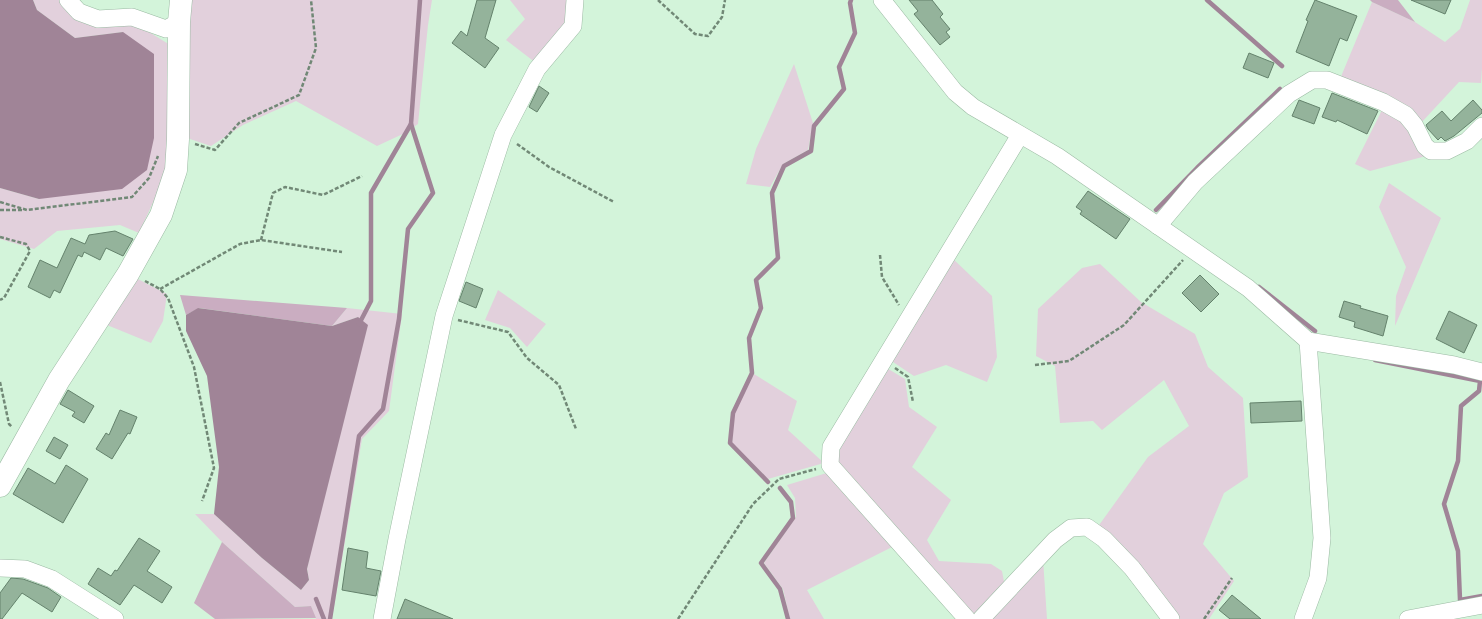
<svg xmlns="http://www.w3.org/2000/svg" width="1482" height="619" font-family="Inter,sans-serif">
<style>
.green{fill:#e2d0dc}
.forest{fill:#caadc1}
.water{fill:#a08497}
.lines{fill:none;stroke-linecap:round;stroke-linejoin:round}
.stream{stroke:#a08497;stroke-width:4.5}
.building{fill:#94b39b;stroke:#64826c}
.street-casing{stroke:#9bbaa3;stroke-width:18}
.secondary-casing{stroke:#9bbaa3;stroke-width:23}
.path{stroke:#718876;stroke-width:2.5;stroke-dasharray:4 2;stroke-linecap:butt}
.street{stroke:#fff;stroke-width:17}
.secondary{stroke:#fff;stroke-width:22}
</style>
<rect width="100%" height="100%" fill="#d3f4da"/>
<g class="green">
<path d="M33,0H62L133,22L170,45L167,172L139,233L120,225L57,231L34,249L0,239V188L39,199L123,32L75,38L37,10Z"/>
<path d="M188,0H432L428,25L418,124L405,133L377,146L296,101L243,125L211,146L187,138Z"/>
<path d="M510,0H569L567,23L536,63L506,40L525,19Z"/>
<path d="M1470,0H1482V68L1481,83L1459,82L1420,124L1340,79L1372,2L1415,22L1445,42L1460,29Z"/>
<path d="M794,64L813,123L808,150L783,164L770,187L746,184L756,149Z"/>
<path d="M1383,108L1407,123L1426,156L1370,171L1355,164Z"/>
<path d="M1389,183L1441,218L1395,326L1396,296L1406,267L1379,207Z"/>
<path d="M951,257L992,296L997,357L987,382L946,365L914,376L890,360Z"/>
<path d="M1100,264L1141,302L1195,334L1208,367L1243,398L1248,477L1224,493L1203,544L1234,581L1209,619H1177L1097,528L1148,457L1189,426L1164,380L1102,430L1093,421L1060,423L1055,366L1036,356L1038,309L1082,268Z"/>
<path d="M134,277L167,294L163,321L151,343L107,325Z"/>
<path d="M498,290L546,324L527,347L510,328L485,320Z"/>
<path d="M347,308L402,314L389,411L362,439L332,619H316L311,606L295,607L222,542L195,514H214L262,558L301,590L309,580L307,569L358,317L332,326Z"/>
<path d="M885,367L905,379L909,407L937,427L912,467L951,500L927,540L939,561L991,564L1002,571L1005,587L975,619L836,464V450Z"/>
<path d="M754,374L797,401L788,430L824,463L768,479L732,443L734,413Z"/>
<path d="M830,472L896,545L807,590L824,619H790L783,589L764,563L796,517L795,498L787,485Z"/>
<path d="M1043,559L1047,619H988Z"/>
</g>
<g class="forest">
<path d="M1370,0H1398L1415,22L1372,2Z"/>
<path d="M180,295L347,308L332,326L199,308L186,315Z"/>
<path d="M222,542L295,607L311,606L316,618L215,619L194,603Z"/>
</g>
<g class="water">
<path d="M0,0H33L37,10L75,38L123,32L154,54V138L147,170L122,189L39,199L0,188Z"/>
<path d="M198,308L332,326L358,317L368,325L307,569L309,580L301,590L262,558L214,514L219,467L207,376L186,331V315Z"/>
</g>
<g class="lines">
<g class="stream">
<path d="M1207,0L1282,66"/>
<path d="M1156,210L1197,168L1280,89"/>
<path d="M1259,287L1315,331"/>
<path d="M359,324L371,301V193L411,124L420,0"/>
<path d="M1375,360L1480,381L1479,391L1461,406L1458,461L1444,504L1458,551L1460,600L1482,596"/>
<path d="M768,482L730,443L733,413L752,373L749,338L761,308L756,280L778,258L772,193L784,166L811,151L814,126L844,89L839,67L855,33L850,3L851,0"/>
<path d="M780,488L791,502L793,518L761,563L780,589L788,619"/>
<path d="M316,599L324,619"/>
<path d="M330,619L359,436L383,409L399,319L408,229L433,193L411,124"/>
</g>
</g>
<g class="building">
<path d="M477,0H496L485,38L499,48L485,68L452,43L461,31L467,36Z"/>
<path d="M909,0H932L943,14L940,17L950,29L946,32L950,37L940,45L914,14L918,11Z"/>
<path d="M1315,0L1357,16L1347,41L1340,38L1329,66L1296,52L1308,21L1306,20Z"/>
<path d="M1411,0H1451L1445,14Z"/>
<path d="M1249,53L1274,63L1268,78L1243,68Z"/>
<path d="M539,86L549,93L537,112L529,107Z"/>
<path d="M1332,93L1378,111L1367,134L1337,120L1336,122L1322,117Z"/>
<path d="M1299,100L1320,108L1314,124L1292,116Z"/>
<path d="M1473,100L1482,110V113L1454,136L1445,141L1441,137L1438,140L1428,129L1426,125L1442,111L1451,121Z"/>
<path d="M1088,191L1130,219L1116,239L1080,214L1082,211L1076,207Z"/>
<path d="M115,231L133,239L123,256L106,248L100,260L84,252L82,257L78,255L60,293L54,290L50,298L28,287L40,260L57,268L71,238L85,244L89,235Z"/>
<path d="M1200,275L1219,294L1201,312L1182,293Z"/>
<path d="M466,282L483,289L476,308L459,301Z"/>
<path d="M1344,301L1361,306L1360,308L1388,316L1383,336L1354,327L1355,322L1339,317Z"/>
<path d="M1449,311L1477,325L1464,353L1436,339Z"/>
<path d="M68,390L94,406L84,423L72,416L75,412L60,404Z"/>
<path d="M1301,401L1302,421L1251,423L1250,403Z"/>
<path d="M120,410L137,417L130,434L128,433L112,459L96,449L106,433L109,435Z"/>
<path d="M54,437L68,445L60,459L46,451Z"/>
<path d="M66,465L88,479L63,523L13,494L28,468L55,484Z"/>
<path d="M139,538L160,551L147,571L172,587L162,603L134,585L120,605L88,584L98,568L111,576L115,570L117,571Z"/>
<path d="M348,548L368,552L366,568L381,571L376,596L342,590Z"/>
<path d="M11,578L23,579L48,588L61,597L52,612L22,593L2,619H0V593Z"/>
<path d="M1232,595L1261,619H1230L1219,610Z"/>
<path d="M405,599L453,619H397Z"/>
</g>
<g class="lines">
<g class="street-casing">
<g id="street">
<path d="M68,0L79,12L98,19L132,17L166,29L179,22"/>
<path d="M882,0L955,92L973,107L1057,156L1248,288L1308,341L1454,365L1482,372"/>
<path d="M1158,226L1195,182L1289,94L1312,80H1327L1383,102L1406,115L1415,126L1425,146L1431,151H1447L1467,141L1482,126"/>
<path d="M0,568L25,569L52,579L115,619"/>
<path d="M382,619L397,539L444,316L503,135L537,69L573,26L575,0"/>
<path d="M967,619L830,465L831,447L1020,135"/>
<path d="M981,619L1055,540L1071,528L1087,527L1104,539L1132,568L1171,619"/>
<path d="M1303,619L1318,578L1322,538L1308,341"/>
<path d="M1408,619L1482,605"/>
</g>
</g>
<g class="secondary-casing">
<path id="secondary" d="M0,486L59,380L128,274L161,215L176,170L178,139L179,22L181,0"/>
</g>
<g class="path">
<path d="M658,0L695,34L708,36L722,17L725,0"/>
<path d="M195,144L215,150L239,123L299,95L316,48L311,0"/>
<path d="M517,144L549,167L614,202"/>
<path d="M0,202L27,210L132,197L149,178L158,156"/>
<path d="M0,210H23"/>
<path d="M0,237L26,244L30,251L4,298L0,300"/>
<path d="M261,240L273,193L285,187L323,195L362,176"/>
<path d="M880,255L882,277L899,305"/>
<path d="M145,281L160,289L168,298L194,367L214,468L202,501"/>
<path d="M160,289L240,244L261,240L342,252"/>
<path d="M458,320L508,332L527,358L559,385L576,429"/>
<path d="M1035,365L1069,361L1124,325L1183,260"/>
<path d="M895,368L908,377L913,402"/>
<path d="M0,382L9,424L12,427"/>
<path d="M678,619L753,504L779,479L816,469"/>
<path d="M1204,619L1232,578"/>
</g>
<use href="#street" class="street"/>
<use href="#secondary" class="secondary"/>
</g>
</svg>
